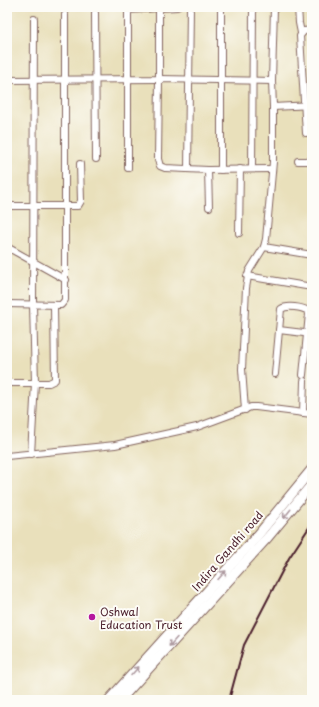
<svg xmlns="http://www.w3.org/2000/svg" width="319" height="707" font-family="'Playpen Sans',sans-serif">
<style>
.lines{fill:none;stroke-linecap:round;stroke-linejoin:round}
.street-casing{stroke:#82635d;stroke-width:8}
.secondary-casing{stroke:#82635d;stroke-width:11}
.street{stroke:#fff;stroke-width:6}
.secondary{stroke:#fff;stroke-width:9}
.rail{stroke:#4a1f2b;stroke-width:2}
.oneway{stroke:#ae9aa0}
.poi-dot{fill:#b5179e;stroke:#fdfcf7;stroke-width:1.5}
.labels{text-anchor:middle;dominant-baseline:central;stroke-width:4;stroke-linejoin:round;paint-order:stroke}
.street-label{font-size:11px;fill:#4a1f2b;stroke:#fdfcf7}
.poi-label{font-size:11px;fill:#4a1f2b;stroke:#fdfcf7;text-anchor:start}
</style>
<rect width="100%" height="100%" fill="#fdfcf7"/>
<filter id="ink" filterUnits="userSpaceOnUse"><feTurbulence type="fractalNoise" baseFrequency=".025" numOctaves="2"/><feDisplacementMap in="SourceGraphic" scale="8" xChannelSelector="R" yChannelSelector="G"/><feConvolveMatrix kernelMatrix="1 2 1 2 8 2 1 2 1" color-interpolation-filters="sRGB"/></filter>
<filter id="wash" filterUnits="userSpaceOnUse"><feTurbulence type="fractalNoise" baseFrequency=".012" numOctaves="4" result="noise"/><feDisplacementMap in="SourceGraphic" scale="16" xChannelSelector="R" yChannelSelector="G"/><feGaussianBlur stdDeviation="0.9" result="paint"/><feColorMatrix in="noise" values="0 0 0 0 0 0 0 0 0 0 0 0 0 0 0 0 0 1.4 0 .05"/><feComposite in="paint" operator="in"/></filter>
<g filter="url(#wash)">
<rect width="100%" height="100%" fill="#e9e0bb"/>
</g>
<g filter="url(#ink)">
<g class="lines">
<g class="street-casing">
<g id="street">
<path d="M298,7L299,23L301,33"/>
<path d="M95,13L96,159"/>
<path d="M7,80L159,79V8L177,7"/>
<path d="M272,81L273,107L312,105"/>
<path d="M306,133L300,36L304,31L312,30"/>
<path d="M298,161H312"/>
<path d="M128,168V10L159,8"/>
<path d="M188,169L190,7"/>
<path d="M252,169L253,7"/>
<path d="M272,169L208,170L165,168L160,166L158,159L159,79L272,81L274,7"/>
<path d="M208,170L209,207"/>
<path d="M221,170V7"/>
<path d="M7,206H78L81,201L80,164"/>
<path d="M239,233L240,169"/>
<path d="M7,247L66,280"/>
<path d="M264,247L312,255"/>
<path d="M247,276L312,287"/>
<path d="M7,304L61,305L65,300V15"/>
<path d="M279,330L312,334"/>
<path d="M275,374L281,309C287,305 302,307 308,311L309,314L303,375"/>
<path d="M7,383H49L55,380L54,305"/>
<path d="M245,410L242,369L246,288L249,271L264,247L266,239L273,162V107"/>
<path d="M303,413L304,381"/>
<path d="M31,454L35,383L33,305L34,19"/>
<path d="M7,456L115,445L197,427L251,407H256L312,414"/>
</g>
</g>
<g class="secondary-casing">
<g id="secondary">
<path d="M109,700L258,535L312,469"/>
<path d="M120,700L268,537L312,484"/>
</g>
</g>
<use href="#street" class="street"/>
<use href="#secondary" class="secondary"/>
<path class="rail" d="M229,700L244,645L289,558L312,523"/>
</g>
<defs><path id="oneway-shaft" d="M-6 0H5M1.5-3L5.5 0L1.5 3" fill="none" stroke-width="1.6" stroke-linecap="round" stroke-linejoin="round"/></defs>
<g class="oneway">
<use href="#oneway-shaft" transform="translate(287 514) rotate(129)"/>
<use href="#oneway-shaft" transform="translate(222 575) rotate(-48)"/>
<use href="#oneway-shaft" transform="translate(173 642) rotate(132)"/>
<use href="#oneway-shaft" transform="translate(135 671) rotate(-48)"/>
</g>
</g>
<circle class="poi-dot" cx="92" cy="617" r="4"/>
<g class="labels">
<g class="street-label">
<text transform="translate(227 551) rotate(-49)">Indira Gandhi road</text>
</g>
<g class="poi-label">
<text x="100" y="611">Oshwal<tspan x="100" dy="13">Education Trust</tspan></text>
</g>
</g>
<rect width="319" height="707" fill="none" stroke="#fdfcf7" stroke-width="24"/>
</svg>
